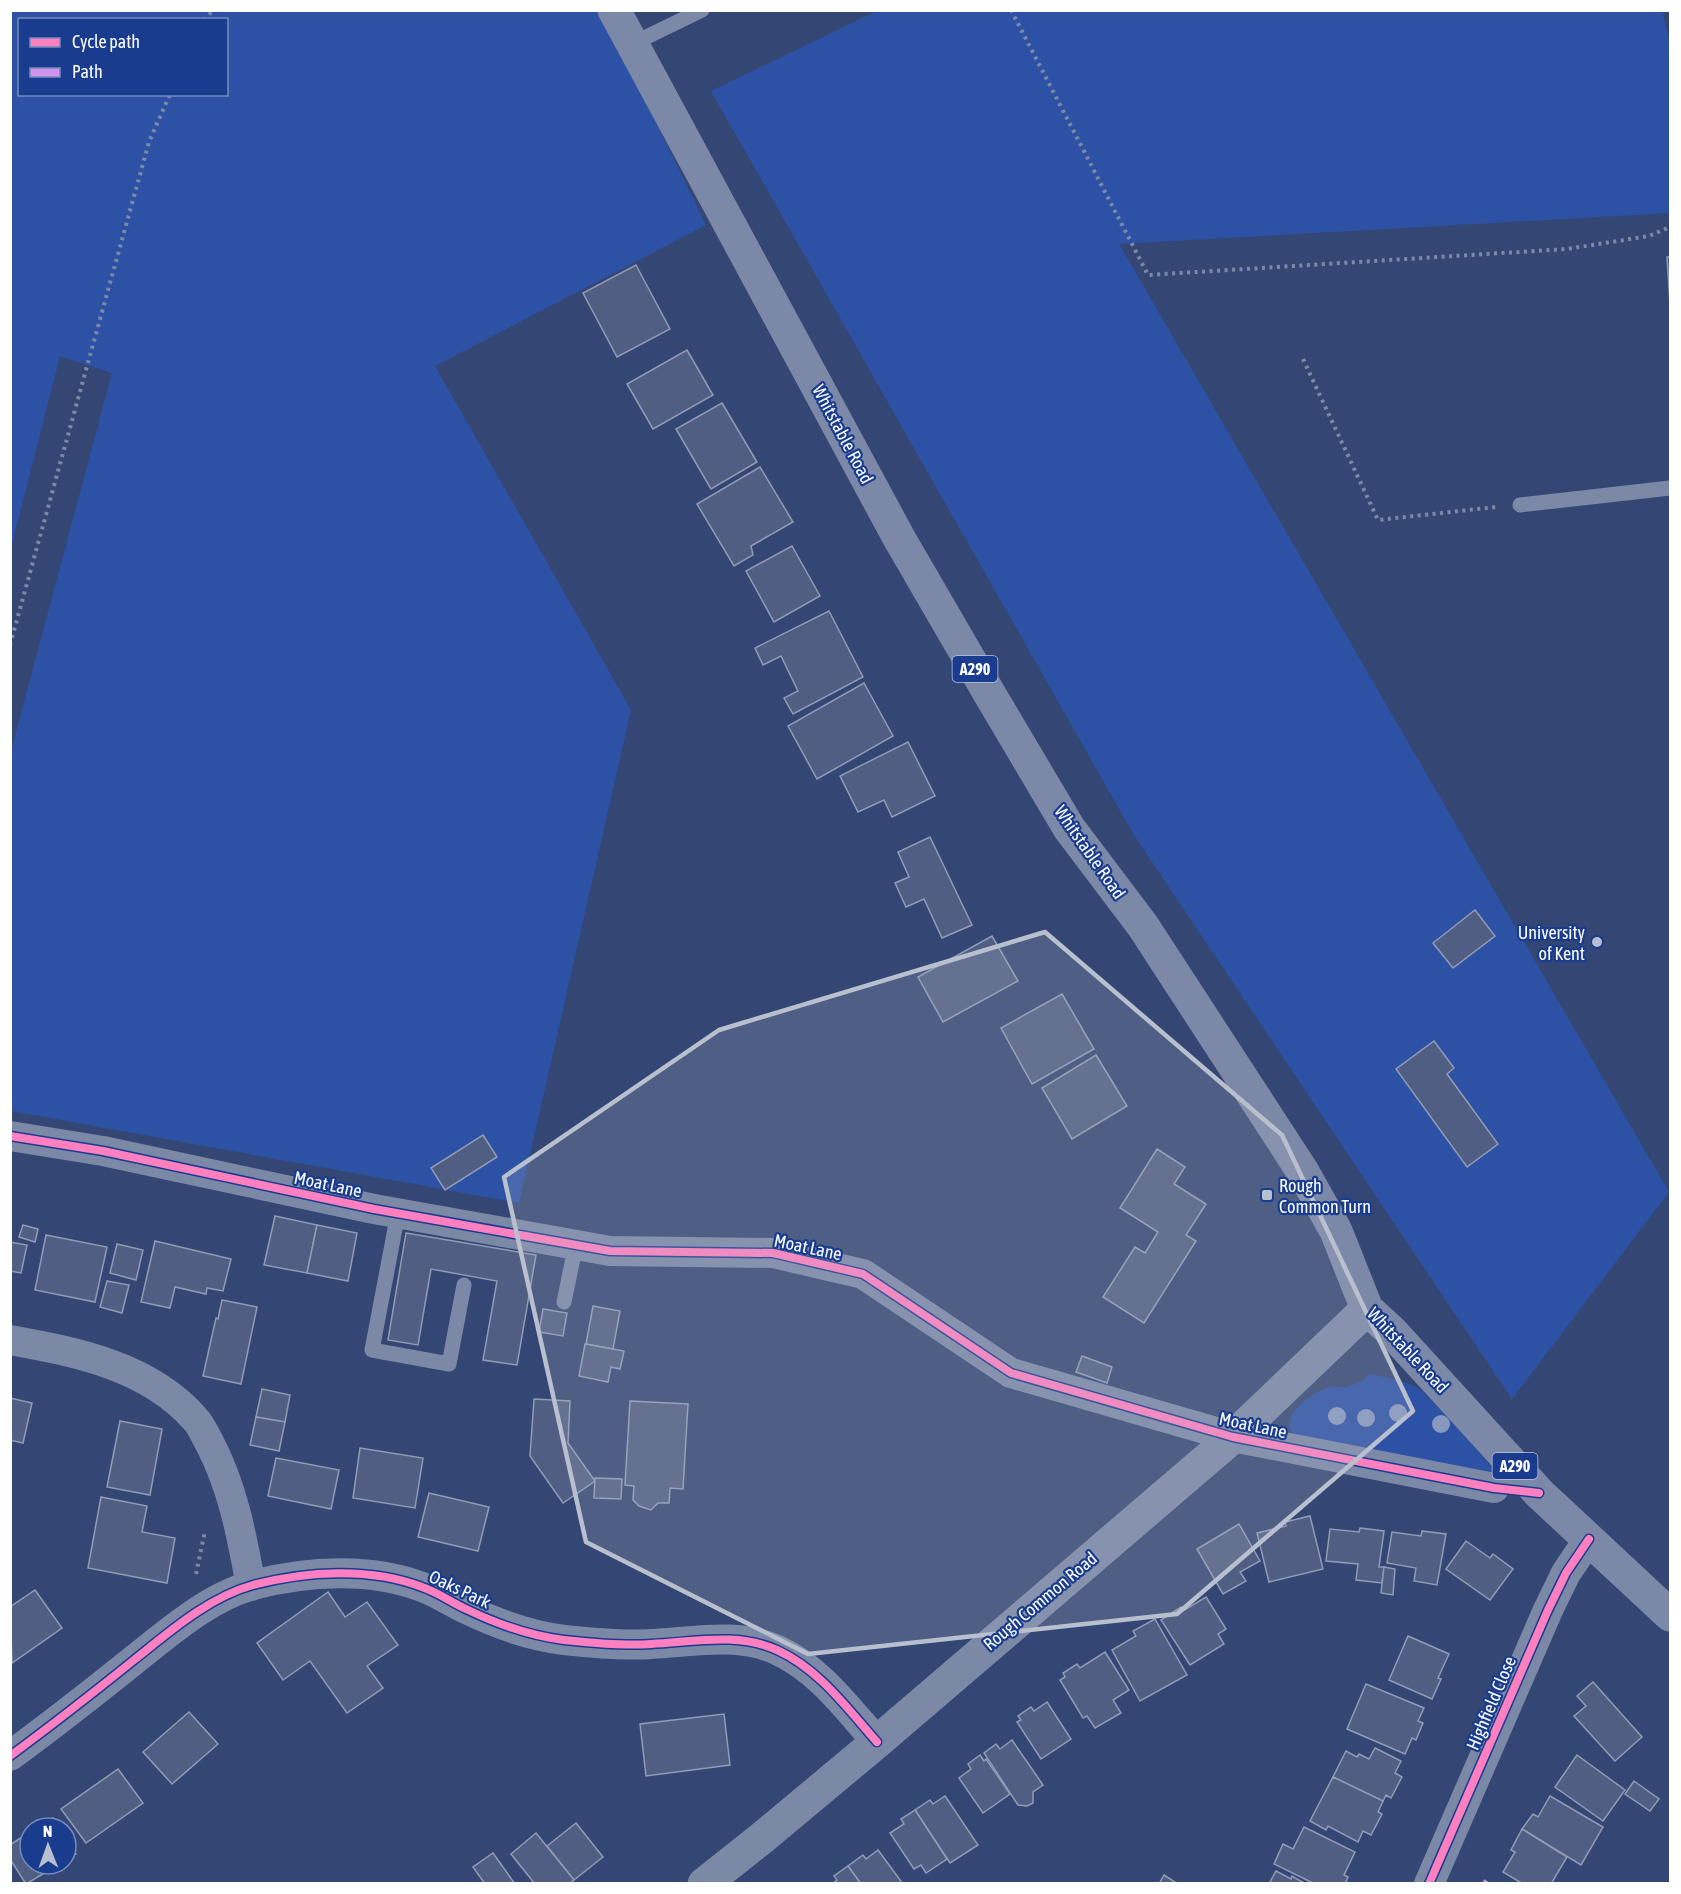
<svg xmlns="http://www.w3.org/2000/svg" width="1681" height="1894" font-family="'Asap Condensed',sans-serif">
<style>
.green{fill:#2d52a5;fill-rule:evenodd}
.building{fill:#4f5e82;stroke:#909bb5;stroke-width:1.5}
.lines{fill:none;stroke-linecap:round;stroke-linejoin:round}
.path{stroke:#7b89a7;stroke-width:4;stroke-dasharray:3 4.5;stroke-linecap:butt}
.service{stroke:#7b89a7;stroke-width:15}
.minor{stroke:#7b89a7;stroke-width:30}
.tertiary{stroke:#7b89a7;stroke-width:33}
.primary{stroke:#7b88a7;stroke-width:33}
.quiet{stroke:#d193ec;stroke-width:6;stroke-dasharray:12 6;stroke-linecap:butt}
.cycleway-casing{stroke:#193c8f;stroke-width:11}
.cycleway{stroke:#ff80c0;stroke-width:8}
.tree{fill:#8898be}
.marked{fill:#b8bfce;fill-opacity:0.2;stroke:#b8bfce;stroke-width:4.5;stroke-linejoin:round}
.poi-dot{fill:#b8bfce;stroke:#193c8f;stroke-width:2}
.labels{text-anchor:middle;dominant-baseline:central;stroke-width:4.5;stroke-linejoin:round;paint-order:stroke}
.shield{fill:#193c8f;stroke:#bac4dd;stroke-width:1.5}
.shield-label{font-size:16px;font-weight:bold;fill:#fff}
.street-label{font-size:18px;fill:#fff;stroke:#193c8f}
.poi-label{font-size:18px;fill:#fff;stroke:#193c8f;text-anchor:end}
</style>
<rect width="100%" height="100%" fill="#344774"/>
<g class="green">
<path d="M11,11H602L706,225L435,366L631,710L519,1203L11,1111V751L112,373L60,356L11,548ZM20,20H226V94H20Z"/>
<path d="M877,11H1662L1670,44V213L1119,244L1669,1192L1512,1399L1134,835L711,91ZM1475,910L1494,936L1452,968L1433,943ZM1434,1041L1454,1068L1447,1074L1498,1143L1467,1166L1396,1070Z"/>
<path d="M1370,1374L1399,1380L1420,1389L1467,1438L1498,1474L1298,1438C1273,1419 1309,1395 1327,1388C1334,1385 1343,1389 1350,1386C1358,1384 1364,1379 1370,1374Z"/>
</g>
<g class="building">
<path d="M1667,257H1670V303Z"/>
<path d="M636,265L670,329L617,357L583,293Z"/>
<path d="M687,350L713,395L653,429L627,384Z"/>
<path d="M722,403L757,462L711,489L676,429Z"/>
<path d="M760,467L793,522L751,546L753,555L734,566L697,504Z"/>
<path d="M792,546L820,596L774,622L746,571Z"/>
<path d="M829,611L863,677L793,714L784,698L798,691L781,656L763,665L755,648Z"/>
<path d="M864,683L893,736L817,779L788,726Z"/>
<path d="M908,742L935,796L892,817L884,800L858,812L840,776Z"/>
<path d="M930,837L972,925L942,938L924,899L906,907L895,883L909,877L898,852Z"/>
<path d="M1475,910L1495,936L1453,968L1433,943Z"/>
<path d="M992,936L1018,981L943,1022L918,977Z"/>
<path d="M1062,994L1094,1049L1032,1084L1001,1028Z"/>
<path d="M1434,1041L1454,1068L1447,1074L1498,1144L1467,1167L1396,1069Z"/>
<path d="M1096,1055L1127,1106L1072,1139L1042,1088Z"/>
<path d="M483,1135L497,1157L445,1190L431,1168Z"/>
<path d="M1157,1149L1185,1167L1174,1184L1206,1204L1186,1235L1196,1241L1144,1323L1103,1297L1135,1247L1145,1253L1158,1232L1120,1208Z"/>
<path d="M275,1216L317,1225L307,1273L264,1265Z"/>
<path d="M23,1225L38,1229L35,1242L19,1237Z"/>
<path d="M317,1225L357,1233L348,1281L307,1273Z"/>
<path d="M406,1233L536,1255L517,1365L483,1360L497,1281L431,1269L418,1345L388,1340Z"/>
<path d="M46,1235L107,1247L95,1302L35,1290Z"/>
<path d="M155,1241L231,1259L223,1291L207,1288L206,1294L175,1287L170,1308L141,1302Z"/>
<path d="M10,1242L27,1245L21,1273L10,1271Z"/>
<path d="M117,1244L143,1250L136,1280L110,1273Z"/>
<path d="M107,1281L129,1285L122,1313L100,1307Z"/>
<path d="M222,1300L257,1307L241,1384L203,1376L216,1318L218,1319Z"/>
<path d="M593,1306L620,1311L613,1349L586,1344Z"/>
<path d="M543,1309L567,1313L563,1336L539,1332Z"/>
<path d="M585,1344L624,1351L620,1369L611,1367L608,1382L579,1376Z"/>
<path d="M1082,1356L1112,1367L1107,1383L1076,1372Z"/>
<path d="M262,1389L290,1395L285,1422L256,1417Z"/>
<path d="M10,1398L32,1403L23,1443L10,1440Z"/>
<path d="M534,1399L570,1401L568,1443L595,1481L563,1503L530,1456Z"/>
<path d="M630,1401L688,1404L683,1489L670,1488L669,1503H658L651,1510L639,1506L633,1500L634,1486L625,1485Z"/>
<path d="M256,1417L285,1422L279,1451L250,1445Z"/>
<path d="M120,1421L162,1429L150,1495L107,1487Z"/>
<path d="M360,1448L423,1458L415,1508L353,1498Z"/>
<path d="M276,1458L339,1470L331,1509L268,1496Z"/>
<path d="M595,1478L622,1479L621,1499L594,1498Z"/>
<path d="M429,1493L489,1507L478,1551L418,1537Z"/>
<path d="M101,1497L147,1506L142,1532L175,1538L167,1583L88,1568Z"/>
<path d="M1310,1516L1323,1569L1269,1582L1257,1533L1286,1526L1285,1522Z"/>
<path d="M1239,1524L1260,1561L1240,1572L1246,1581L1223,1594L1197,1549Z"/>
<path d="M1360,1528L1384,1531L1379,1567H1384L1382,1583L1356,1580L1358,1564L1326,1561L1330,1529L1359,1532Z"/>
<path d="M1422,1531L1446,1534L1437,1585L1414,1581L1416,1568L1387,1563L1392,1532L1421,1536Z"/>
<path d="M1466,1541L1490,1558L1493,1554L1513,1569L1490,1600L1446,1569Z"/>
<path d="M1384,1567L1395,1569L1393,1595L1381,1593Z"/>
<path d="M35,1590L62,1628L12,1663L10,1607Z"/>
<path d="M328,1592L345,1617L367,1602L398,1645L367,1666L383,1688L347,1713L310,1661L283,1680L257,1643Z"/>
<path d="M1206,1597L1226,1629L1218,1634L1224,1644L1190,1665L1161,1620L1181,1607L1183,1611Z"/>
<path d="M1155,1619L1187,1675L1140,1701L1112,1650L1136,1636L1133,1631Z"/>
<path d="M1408,1636L1449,1654L1438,1678L1441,1679L1432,1699L1389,1680Z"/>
<path d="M1105,1652L1129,1690L1113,1700L1121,1713L1095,1728L1087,1716L1083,1718L1060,1680L1065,1677L1063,1673L1077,1664L1080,1668Z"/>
<path d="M1593,1682L1642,1737L1615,1761L1574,1716L1586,1706L1577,1696Z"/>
<path d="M1366,1684L1424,1708L1418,1721L1423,1723L1416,1740L1412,1738L1405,1754L1347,1729Z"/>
<path d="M1047,1702L1071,1739L1041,1759L1017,1722L1021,1720L1018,1716L1031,1707L1034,1711Z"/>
<path d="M189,1712L218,1744L172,1784L143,1752Z"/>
<path d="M724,1714L730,1765L646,1776L640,1724Z"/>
<path d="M1012,1740L1043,1785L1033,1792V1803L1027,1806L1018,1805L984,1753L996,1744L1000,1749Z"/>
<path d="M1375,1748L1401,1761L1395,1773L1402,1777L1391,1798L1386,1795L1383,1801L1333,1777L1346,1751L1357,1757L1359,1754L1369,1759Z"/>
<path d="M980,1755L984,1761L986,1759L1010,1794L983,1813L959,1778L971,1769L968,1764Z"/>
<path d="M1577,1755L1625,1790L1603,1821L1555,1787Z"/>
<path d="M118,1769L143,1803L86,1843L61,1809Z"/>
<path d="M1333,1777L1383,1801L1378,1812L1382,1814L1371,1835L1363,1831L1358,1842L1328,1826L1326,1830L1310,1821Z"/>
<path d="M1634,1781L1659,1799L1650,1811L1625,1794Z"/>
<path d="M945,1796L978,1845L950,1863L915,1810L930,1800L933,1804Z"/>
<path d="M1550,1796L1603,1827L1581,1865L1522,1829L1533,1814L1538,1817Z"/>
<path d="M915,1810L947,1859L926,1873L921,1865L914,1869L890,1833L904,1824L901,1819Z"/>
<path d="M53,1818L60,1828H37Z"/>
<path d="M576,1823L603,1857L574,1880L547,1846Z"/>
<path d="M1304,1827L1355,1852L1344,1875L1348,1877L1345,1884H1315L1274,1864L1283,1844L1293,1849Z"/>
<path d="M1522,1829L1567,1857L1551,1884H1523L1503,1872L1515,1852L1511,1850Z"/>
<path d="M30,1832V1864H60L26,1884L10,1859V1845Z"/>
<path d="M536,1833L574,1880L569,1884H535L511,1854Z"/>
<path d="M66,1838L76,1854L66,1860Z"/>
<path d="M878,1850L903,1884H861L848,1866L863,1855L866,1859Z"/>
<path d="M493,1853L515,1884H485L473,1867Z"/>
<path d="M848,1866L861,1884H832L837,1880L834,1876Z"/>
<path d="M1276,1871L1291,1879L1292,1876L1306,1884H1269Z"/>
<path d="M1164,1875L1178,1884H1159Z"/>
</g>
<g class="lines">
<g class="path">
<path d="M1011,10L1148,275L1567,249L1649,236L1670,227"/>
<path d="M204,20L213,10"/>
<path d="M1303,359L1378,520L1496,507"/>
<path d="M10,645L149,142L170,94"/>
<path d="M196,1574L205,1531"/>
</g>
<g class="service">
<path d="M632,44L702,10"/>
<path d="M1520,505L1670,488"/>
<path d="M398,1213L372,1350L449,1364L464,1285"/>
<path d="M564,1302L576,1244"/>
</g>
<g class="minor">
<path d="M10,1136L103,1151L374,1209L610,1251L773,1253L863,1274L1011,1373L1233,1437L1494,1488"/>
<path d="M10,1340C76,1352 149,1366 195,1419C201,1425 205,1435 209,1442C233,1487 242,1537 251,1586"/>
<path d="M10,1756C52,1725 93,1693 134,1660C169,1632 209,1597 253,1585C307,1571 370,1567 422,1587C437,1592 451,1602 466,1609C495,1623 531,1636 564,1640C592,1643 623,1646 651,1644C694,1642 737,1632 777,1650C819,1669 847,1708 877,1742"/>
<path d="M1429,1884L1548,1610L1566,1573L1589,1539"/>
</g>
<path class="tertiary" d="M704,1884L762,1838L877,1742L1233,1437L1367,1309"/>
<path class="primary" d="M614,10L899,538L989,693L1069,828L1143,926L1303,1172L1336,1231L1367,1309L1392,1332L1539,1493L1670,1615"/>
<path class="quiet" d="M1485,1884L1487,1881"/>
<g class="cycleway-casing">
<g id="cycleway">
<path d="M10,1136L103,1151L374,1209L610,1251L773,1253L863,1274L1011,1373L1233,1437L1494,1488L1539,1493"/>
<path d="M10,1756C52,1725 93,1693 134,1660C169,1632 209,1597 253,1585C307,1571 370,1567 422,1587C437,1592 451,1602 466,1609C495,1623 531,1636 564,1640C592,1643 623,1646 651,1644C694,1642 737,1632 777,1650C819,1669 847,1708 877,1742"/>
<path d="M1429,1884L1548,1610L1566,1573L1589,1539"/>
</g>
</g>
<use href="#cycleway" class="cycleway"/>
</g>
<g class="tree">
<circle cx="1398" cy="1413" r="9"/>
<circle cx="1337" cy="1416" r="9"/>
<circle cx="1366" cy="1418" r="9"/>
<circle cx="1441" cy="1424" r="9"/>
</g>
<path class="marked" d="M1045,932L1282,1135L1413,1411L1177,1614L808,1654L586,1542L504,1177L719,1030Z"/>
<g class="poi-dot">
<circle cx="1597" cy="942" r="6"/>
<rect x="1261" y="1189" width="12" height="12" rx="3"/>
</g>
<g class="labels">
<g class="shield">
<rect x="952.5" y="656" width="45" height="26" rx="4.5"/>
<rect x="1492.5" y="1453" width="45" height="26" rx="4.5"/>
</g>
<g class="shield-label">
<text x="975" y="669">A290</text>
<text x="1515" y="1466">A290</text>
</g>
<g class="street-label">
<text transform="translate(843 434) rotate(62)">Whitstable Road</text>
<text transform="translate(1090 852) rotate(55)">Whitstable Road</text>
<text transform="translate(328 1184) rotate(12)">Moat Lane</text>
<text transform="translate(808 1247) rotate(12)">Moat Lane</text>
<text transform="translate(1408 1350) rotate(47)">Whitstable Road</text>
<text transform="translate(1253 1425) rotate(12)">Moat Lane</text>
<text transform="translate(460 1589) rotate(25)">Oaks Park</text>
<text transform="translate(1040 1601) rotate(-40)">Rough Common Road</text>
<text transform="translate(1491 1703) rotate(-67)">Highfield Close</text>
</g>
<g class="poi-label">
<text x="1585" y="932">University<tspan x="1585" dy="21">of Kent</tspan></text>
<text x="1279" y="1185" text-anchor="start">Rough<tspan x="1279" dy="21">Common Turn</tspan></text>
</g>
</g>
<rect width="1681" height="1894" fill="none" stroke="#ffffff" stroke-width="24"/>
<rect x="18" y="18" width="210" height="78" fill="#193c8f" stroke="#758abc" stroke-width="1.5"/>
<rect x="30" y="38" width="30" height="9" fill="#ff80c0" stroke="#758abc" stroke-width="1.5"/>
<text x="72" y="48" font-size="18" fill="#ffffff">Cycle path</text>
<rect x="30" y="68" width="30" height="9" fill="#d193ec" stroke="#758abc" stroke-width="1.5"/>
<text x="72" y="78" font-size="18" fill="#ffffff">Path</text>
<g transform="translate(48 1846) rotate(359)"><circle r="28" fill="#193c8f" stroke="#758abc" stroke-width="1.5"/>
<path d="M0-4.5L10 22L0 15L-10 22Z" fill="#b8bfce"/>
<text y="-9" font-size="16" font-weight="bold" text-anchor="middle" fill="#ffffff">N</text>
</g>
</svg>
